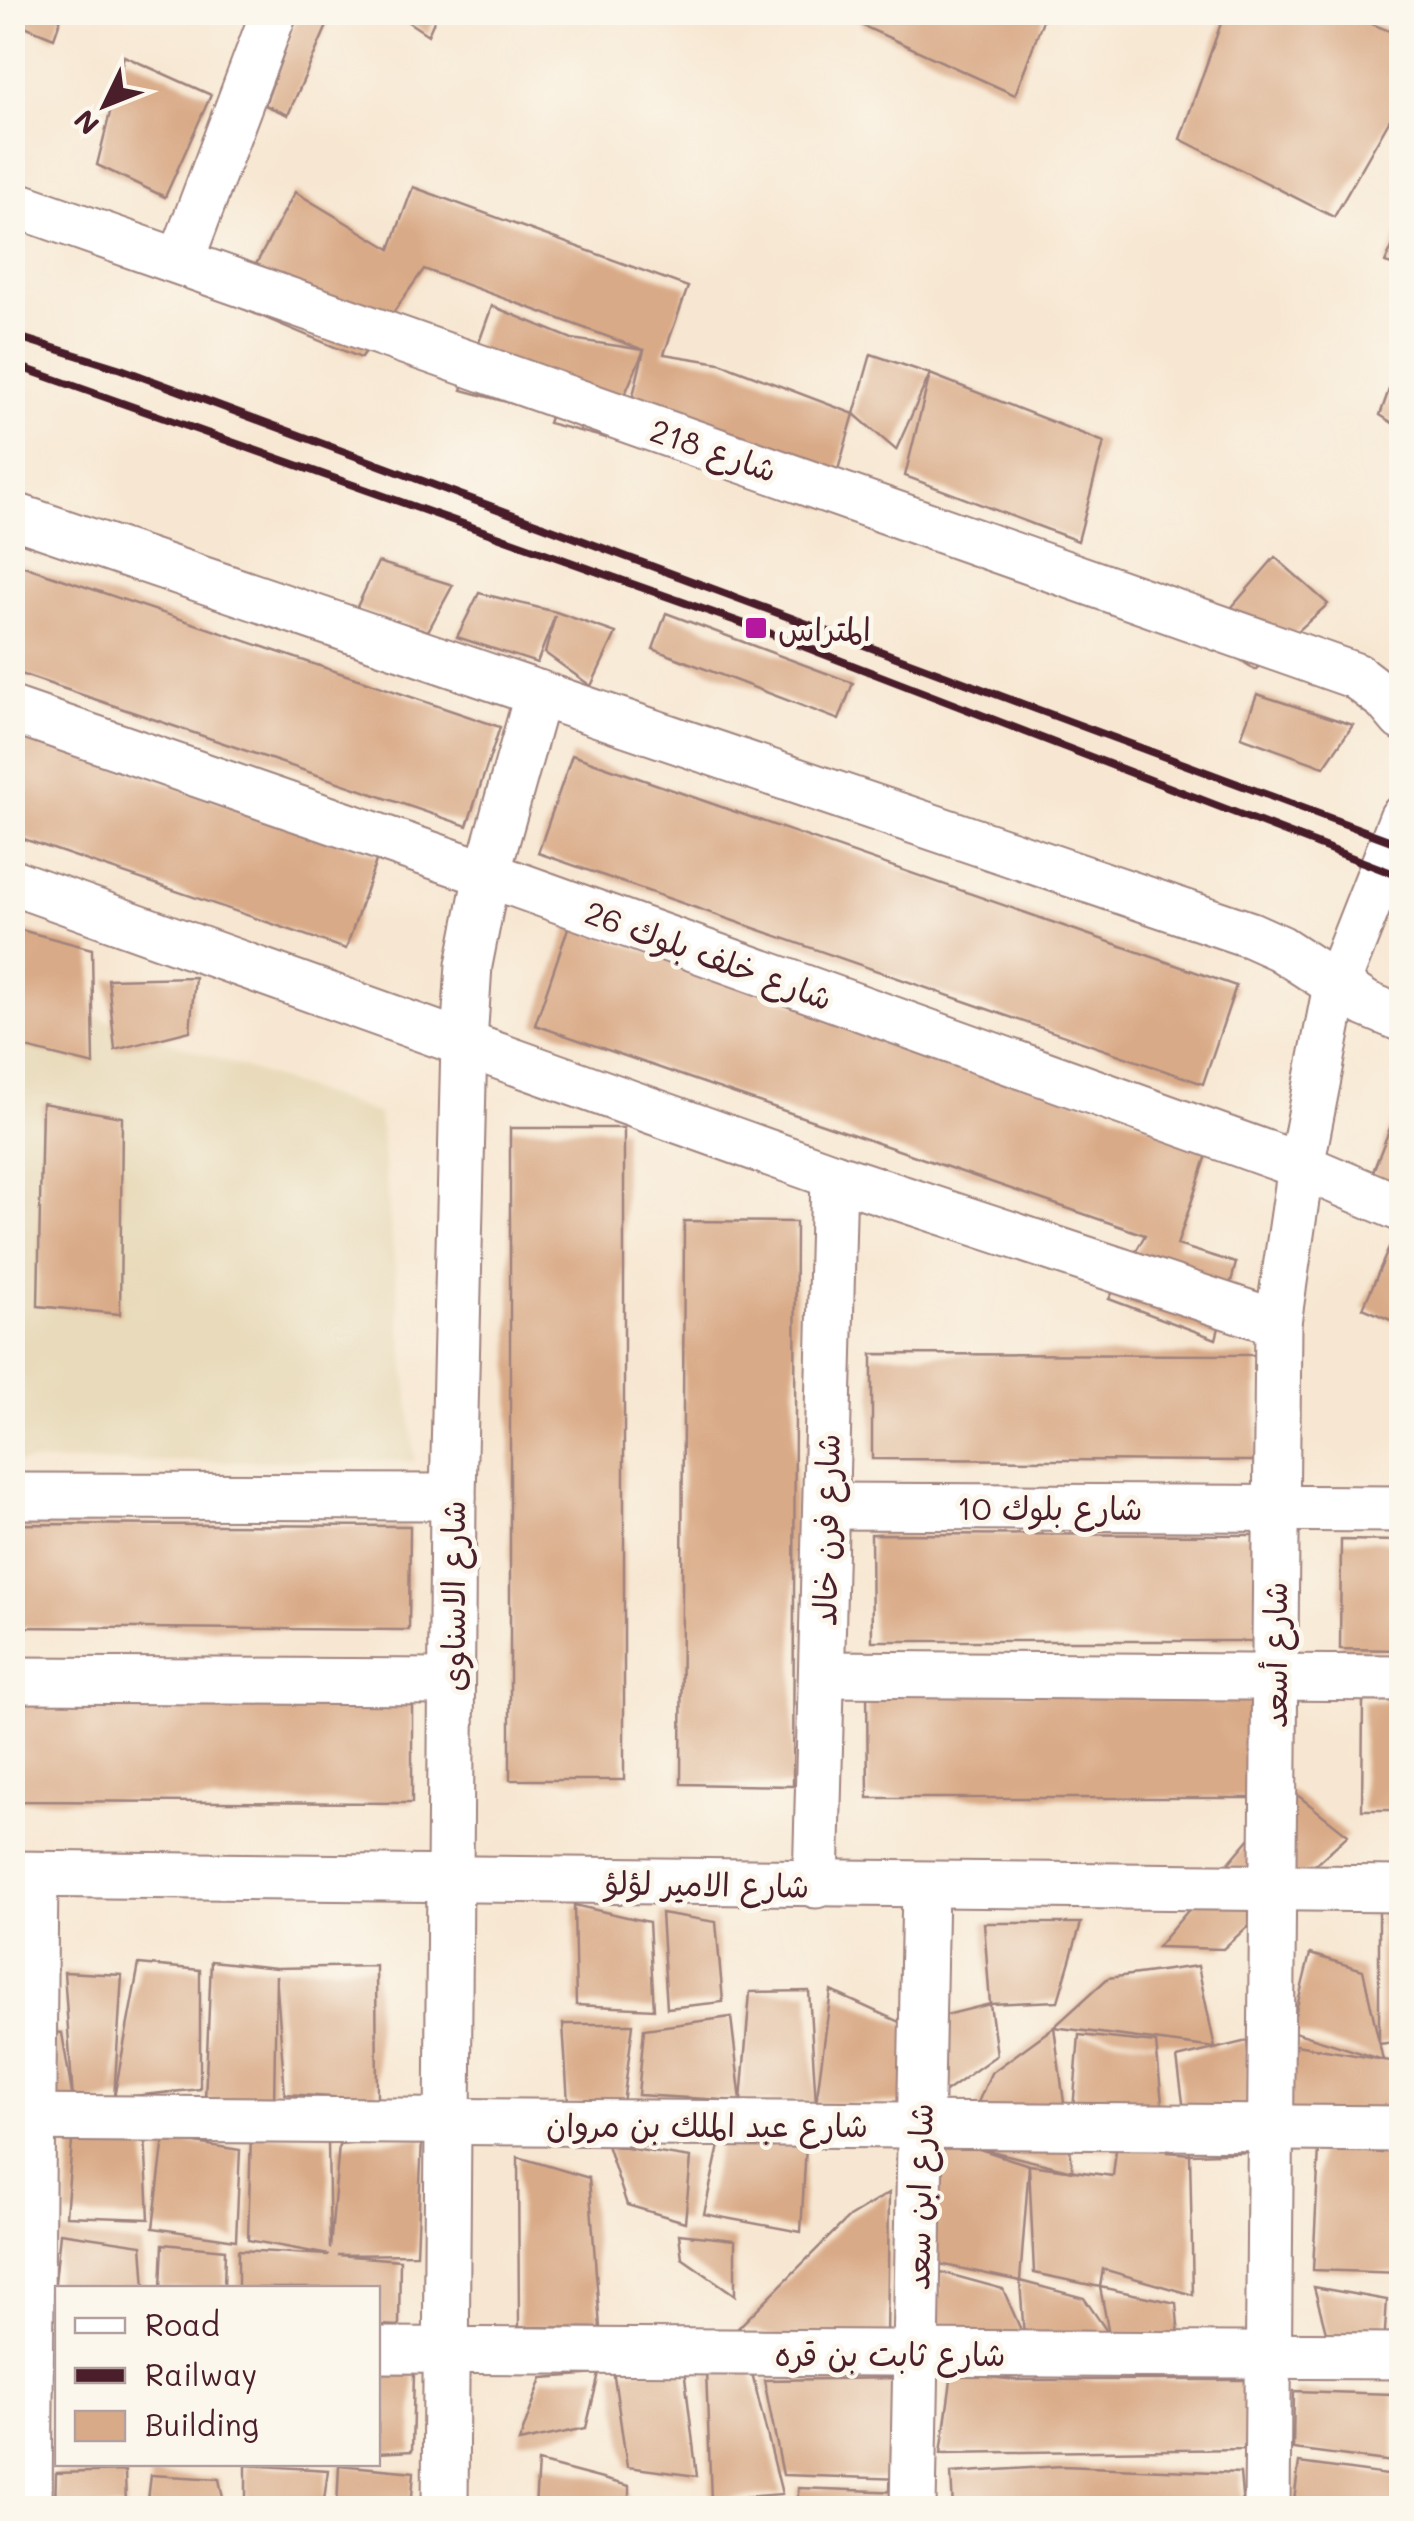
<svg xmlns="http://www.w3.org/2000/svg" width="1414" height="2521" font-family="Mali,'Playpen Sans Arabic',sans-serif">
<style>
.built{fill:#e8daba}
.building{fill:#d9aa87}
.lines{fill:none;stroke-linecap:round;stroke-linejoin:round}
.minor-casing{stroke:#a0837e;stroke-width:49}
.minor{stroke:#fff;stroke-width:45}
.rail{stroke:#4a1f2b;stroke-width:8}
.poi-dot{fill:#b5179e;stroke:#fbf7ec;stroke-width:4}
.labels{text-anchor:middle;dominant-baseline:central;stroke-width:10;stroke-linejoin:round;paint-order:stroke}
.street-label{font-size:32px;fill:#4a1f2b;stroke:#fbf7ec}
.poi-label{font-size:32px;fill:#4a1f2b;stroke:#fbf7ec;text-anchor:start}
</style>
<rect width="100%" height="100%" fill="#fbf7ec"/>
<filter id="ink" filterUnits="userSpaceOnUse"><feTurbulence type="fractalNoise" baseFrequency=".01" numOctaves="2"/><feDisplacementMap in="SourceGraphic" scale="20" xChannelSelector="R" yChannelSelector="G"/><feConvolveMatrix kernelMatrix="1 2 1 2 8 2 1 2 1" color-interpolation-filters="sRGB"/></filter>
<filter id="wash" filterUnits="userSpaceOnUse"><feTurbulence type="fractalNoise" baseFrequency=".0048" numOctaves="4" result="noise"/><feDisplacementMap in="SourceGraphic" scale="40" xChannelSelector="R" yChannelSelector="G"/><feGaussianBlur stdDeviation="2.25" result="paint"/><feColorMatrix in="noise" values="0 0 0 0 0 0 0 0 0 0 0 0 0 0 0 0 0 1.4 0 .05"/><feComposite in="paint" operator="in"/></filter>
<g filter="url(#wash)">
<rect width="100%" height="100%" fill="#f7e7d2"/>
<path class="built" d="M13,988L379,1114L415,1461L13,1462Z"/>
<g id="blocks">
<g class="building">
<path d="M12,12H63L54,38L12,21Z"/>
<path d="M298,12H333L288,115L265,105Z"/>
<path d="M393,12H438L428,35Z"/>
<path d="M860,12H1046L1015,95L861,25Z"/>
<path d="M1225,12H1342L1402,36V98L1334,217L1180,139Z"/>
<path d="M124,56L211,95L165,197L97,165Z"/>
<path d="M413,187L688,287L664,354L720,363L854,414L827,508L624,433L644,350L424,269L361,358L234,305L295,192L390,249Z"/>
<path d="M1402,225V268L1385,263Z"/>
<path d="M492,306L572,339L644,350L606,438L548,423L551,414L462,390Z"/>
<path d="M1402,353V429L1380,415Z"/>
<path d="M871,354L930,374L896,450L854,414Z"/>
<path d="M930,374L1104,442L1078,541L905,476Z"/>
<path d="M1275,557L1328,604L1255,670L1207,636Z"/>
<path d="M12,562L500,727L467,826L12,671Z"/>
<path d="M378,562L453,585L428,631L356,609Z"/>
<path d="M479,593L556,612L616,633L591,686L545,653L555,616L537,663L457,637Z"/>
<path d="M666,613L853,683L839,720L653,649Z"/>
<path d="M1257,694L1353,725L1324,767L1241,737Z"/>
<path d="M12,731L378,855L346,949L12,835Z"/>
<path d="M572,755L1236,986L1203,1084L538,853Z"/>
<path d="M569,925L1210,1146L1177,1245L1236,1263L1216,1339L1109,1299L1145,1235L535,1025Z"/>
<path d="M21,930L92,949L94,1065L18,1046Z"/>
<path d="M195,977L190,1031L115,1050L108,979Z"/>
<path d="M1401,1100H1402V1186L1372,1174Z"/>
<path d="M42,1103L122,1117L120,1314L38,1306Z"/>
<rect x="510" y="1128" width="114" height="652"/>
<path d="M1402,1218V1325L1363,1308Z"/>
<path d="M684,1221L796,1222L793,1786L681,1784Z"/>
<path d="M872,1354L1257,1355V1461L872,1459Z"/>
<path d="M12,1524L410,1526L409,1630L12,1627Z"/>
<path d="M871,1534L1256,1535L1257,1641H872Z"/>
<path d="M1341,1540L1402,1541V1650L1340,1649Z"/>
<path d="M867,1691L1253,1693V1798H868Z"/>
<path d="M12,1697L412,1700V1803L12,1801Z"/>
<path d="M1363,1701H1402V1810H1362Z"/>
<path d="M1291,1790L1348,1835L1223,1949L1157,1947Z"/>
<path d="M1402,1902V2041L1379,2044V1906Z"/>
<path d="M574,1905L649,1922L654,2009L576,2005Z"/>
<path d="M661,1913L716,1922L723,2002L667,2008Z"/>
<path d="M984,1923H1081L1058,2001L990,2004Z"/>
<path d="M1310,1954L1363,1970L1383,2060L1291,2031Z"/>
<path d="M211,1961L276,1968L376,1966L377,2100L285,2094L276,1975L274,2107L205,2100Z"/>
<path d="M139,1964L200,1970V2089L114,2098Z"/>
<path d="M1198,1966L1215,2048L1054,2027L1108,1978Z"/>
<path d="M64,1972L122,1975L114,2098L73,2107L12,2103V2028L62,2033L73,2100Z"/>
<path d="M809,1991L816,2104L741,2101L750,1992Z"/>
<path d="M831,1991L906,2025L908,2103L816,2104Z"/>
<path d="M990,2004L997,2055L942,2094V2016Z"/>
<path d="M731,2017L741,2101L638,2095L644,2029Z"/>
<path d="M563,2024H633L623,2104L568,2103Z"/>
<path d="M1054,2027L1073,2171L970,2146L1029,2165L1020,2281L907,2257L938,2136L960,2143L991,2073Z"/>
<path d="M1079,2035L1156,2043L1167,2152L1190,2154L1193,2295L1103,2269L1100,2287L1034,2273L1029,2165L1113,2176L1116,2150L1070,2148Z"/>
<path d="M1247,2041L1256,2152L1190,2154L1177,2058Z"/>
<path d="M1296,2045L1402,2063V2273L1313,2270L1319,2148L1383,2153L1282,2139Z"/>
<path d="M73,2130L145,2134L149,2219L66,2216Z"/>
<path d="M251,2133L328,2143L330,2249L339,2145L422,2138L417,2254L337,2255L400,2260L399,2326L378,2325V2288H238V2250L329,2255L248,2240Z"/>
<path d="M164,2138L240,2150L236,2240L153,2228Z"/>
<path d="M720,2141L806,2145L801,2232L704,2214Z"/>
<path d="M607,2145L691,2158L685,2222L627,2205Z"/>
<path d="M518,2157L589,2178L600,2328L519,2327Z"/>
<path d="M889,2193L887,2340L797,2341L738,2328L849,2217Z"/>
<path d="M60,2233L142,2245L145,2288H58V2331L50,2332Z"/>
<path d="M679,2234L735,2240V2295L682,2258Z"/>
<path d="M163,2244L225,2250L224,2288H161Z"/>
<path d="M941,2272L1003,2289L1024,2337H934Z"/>
<path d="M1020,2281L1084,2298L1109,2334L1024,2337Z"/>
<path d="M1100,2287L1176,2303L1179,2337L1109,2334Z"/>
<path d="M1314,2287L1387,2300L1384,2346L1329,2343Z"/>
<path d="M684,2369L697,2476L627,2467L613,2370Z"/>
<path d="M706,2371L752,2373L782,2494L711,2500Z"/>
<path d="M378,2373H414L412,2451L378,2453Z"/>
<path d="M952,2373L1016,2380H1253L1248,2449L941,2453Z"/>
<path d="M599,2374L586,2428L519,2442L542,2378Z"/>
<path d="M901,2378L903,2479L783,2475L764,2380Z"/>
<path d="M1294,2391L1393,2394L1394,2462L1293,2449Z"/>
<path d="M538,2462L629,2486V2508H535Z"/>
<path d="M1299,2463L1402,2477V2508H1293Z"/>
<path d="M246,2465L328,2470L323,2508H246Z"/>
<path d="M339,2465L414,2472L411,2508H337Z"/>
<path d="M1062,2466L1240,2473L1243,2508H953L951,2473Z"/>
<path d="M125,2471L126,2508H55L56,2473Z"/>
<path d="M151,2475L219,2479L225,2508H147Z"/>
<path d="M798,2488L902,2492L901,2508H798Z"/>
<path d="M638,2503L665,2506V2508H637Z"/>
</g>
</g>
</g>
<g filter="url(#ink)">
<use href="#blocks" fill-opacity="0" stroke="#a0837e" stroke-width="2.5"/>
<g class="lines">
<g class="minor-casing">
<g id="minor">
<path d="M12,203L1356,676L1386,699L1402,718"/>
<path d="M181,260L274,12"/>
<path d="M12,515L1251,935L1280,948L1366,1004L1402,1019"/>
<path d="M12,710L487,874L1301,1166L1402,1209"/>
<path d="M12,882L834,1176L1278,1323"/>
<path d="M12,1496L453,1497"/>
<path d="M826,1506L1402,1509"/>
<path d="M822,1674L1402,1678"/>
<path d="M12,1680L451,1682"/>
<path d="M12,1874L1402,1889"/>
<path d="M816,1885L834,1176"/>
<path d="M12,2118L1402,2129"/>
<path d="M378,2350L1402,2356"/>
<path d="M29,2508L35,1875"/>
<path d="M445,2508L453,1497L464,1042L469,965L487,874L538,693"/>
<path d="M913,2508L925,1886"/>
<path d="M1267,2508L1278,1323L1301,1166L1336,986L1402,818"/>
</g>
</g>
<use href="#minor" class="minor"/>
<g class="rail">
<path d="M12,335L121,369L1402,845"/>
<path d="M12,364L756,628L1402,877"/>
</g>
</g>
</g>
<rect class="poi-dot" x="744" y="616" width="24" height="24" rx="5"/>
<g class="labels">
<g class="street-label">
<text transform="translate(714 449) rotate(19)">شارع 218</text>
<text transform="translate(709 954) rotate(20)">شارع خلف بلوك 26</text>
<text x="1050" y="1507">شارع بلوك 10</text>
<text transform="translate(825 1530) rotate(-89)">شارع فرن خالد</text>
<text transform="translate(452 1596) rotate(-90)">شارع الاسناوى</text>
<text transform="translate(1274 1655) rotate(-90)">شارع أسعد</text>
<text transform="translate(707 1883) rotate(1)">شارع الامير لؤلؤ</text>
<text x="707" y="2124">شارع عبد الملك بن مروان</text>
<text transform="translate(918 2197) rotate(-89)">شارع ابن سعد</text>
<text x="890" y="2353">شارع ثابت بن قره</text>
</g>
<g class="poi-label">
<text x="778" y="628">المتراس</text>
</g>
</g>
<rect width="1414" height="2521" fill="none" stroke="#fbf7ec" stroke-width="50"/>
<rect x="55" y="2286" width="325" height="180" fill="#fbf7ec" stroke="#b4a19f" stroke-width="2.5"/>
<rect x="75" y="2318" width="50" height="15" fill="#ffffff" stroke="#b4a19f" stroke-width="2.5"/>
<text x="145" y="2336" font-size="30" fill="#4a1f2b">Road</text>
<rect x="75" y="2368" width="50" height="15" fill="#4a1f2b" stroke="#b4a19f" stroke-width="2.5"/>
<text x="145" y="2386" font-size="30" fill="#4a1f2b">Railway</text>
<rect x="75" y="2411" width="50" height="30" fill="#d9aa87" stroke="#b4a19f" stroke-width="2.5"/>
<text x="145" y="2436" font-size="30" fill="#4a1f2b">Building</text>
<g transform="translate(105 105) rotate(227)" stroke="#fbf7ec" stroke-width="8" paint-order="stroke">
<path d="M0-8L18 38L0 25L-18 38Z" fill="#4a1f2b"/>
<text y="-15" font-size="28" font-weight="bold" text-anchor="middle" fill="#4a1f2b">N</text>
</g>
</svg>
